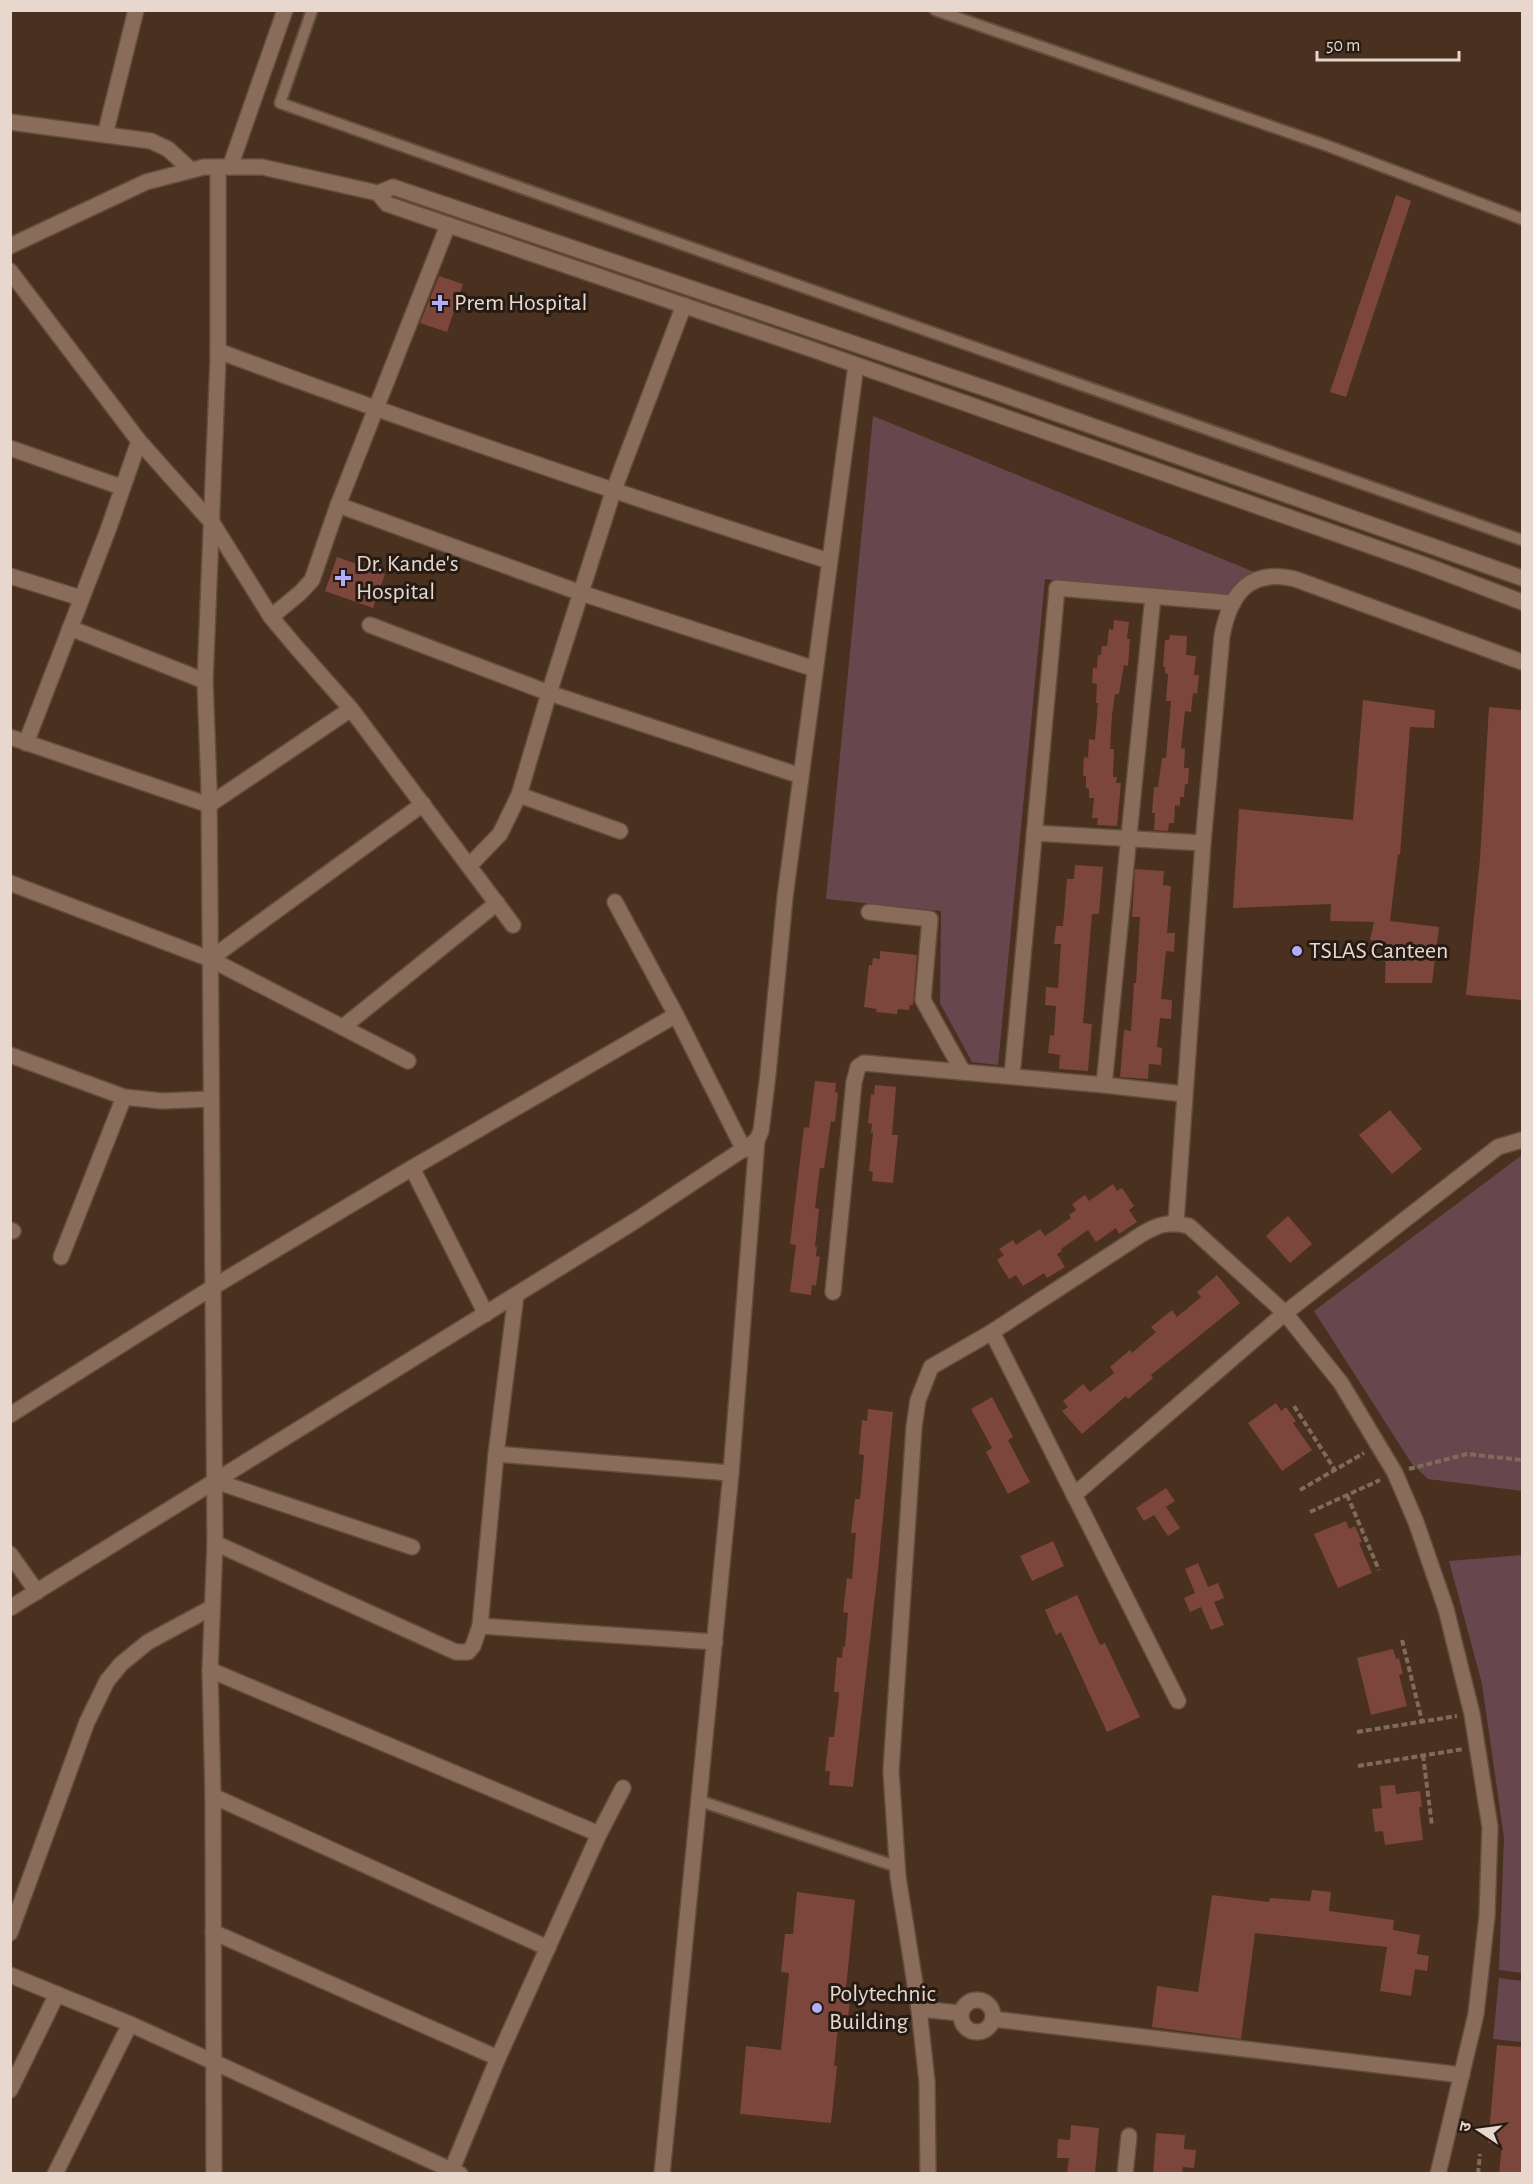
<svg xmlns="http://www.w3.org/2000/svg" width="1533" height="2184" font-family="'Alegreya Sans','Noto Sans Devanagari',sans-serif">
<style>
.green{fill:#67464d}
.building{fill:#7d463d}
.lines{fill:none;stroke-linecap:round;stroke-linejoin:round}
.service-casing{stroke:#624d3e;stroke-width:14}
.minor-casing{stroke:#624d3e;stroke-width:18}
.tertiary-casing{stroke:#624d3e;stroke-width:18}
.path{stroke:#806a5b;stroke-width:4;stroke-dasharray:6 3;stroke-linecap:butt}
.service{stroke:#896d5a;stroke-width:10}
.minor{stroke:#896d5a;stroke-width:15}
.tertiary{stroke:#896d5a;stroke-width:15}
.poi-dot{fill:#b3adf9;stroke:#261b14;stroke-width:2}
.labels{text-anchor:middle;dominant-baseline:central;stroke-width:6;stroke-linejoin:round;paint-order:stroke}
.poi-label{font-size:24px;fill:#e7d7cc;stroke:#261b14;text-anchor:start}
</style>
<rect width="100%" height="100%" fill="#49301f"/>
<g class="green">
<path d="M873,416L1264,576L1227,603L1045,579L998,1065L972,1062L940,1003L941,911L826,899Z"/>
<path d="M1522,1155V1491L1428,1479L1412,1464L1314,1311Z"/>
<path d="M1522,1555V1973L1499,1970L1504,1838L1482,1684L1449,1561Z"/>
<path d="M1499,1978L1522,1981V2042L1493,2039Z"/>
</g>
<g class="building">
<path d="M1396,195L1411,201L1346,397L1330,392Z"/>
<path d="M439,276L463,284L447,332L420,323Z"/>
<path d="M337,557L385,574L373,608L325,591Z"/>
<path d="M1114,620L1129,622L1127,639H1130L1128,666L1124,665L1119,694H1115L1112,715L1110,749H1114L1113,777H1117L1116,783H1121L1117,826L1097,825L1098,818H1092L1094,798H1089V789L1086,788V776H1083L1084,757L1088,758L1089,739L1095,740L1098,703H1096L1097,684L1092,683L1093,668H1097L1098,655H1101L1102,646H1107L1109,629L1113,630Z"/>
<path d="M1170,635L1187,636L1186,655L1196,656L1194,675H1199L1197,694L1193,693L1191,712L1185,711L1181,748L1185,749L1184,768H1189L1188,784H1185L1184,797H1180V806L1175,805L1174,823H1169L1168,831L1154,830L1155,813H1152L1154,787H1158L1162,758H1166L1171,701H1166L1168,674L1165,673V667H1163L1165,640H1169Z"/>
<path d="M1363,700L1435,710L1434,728L1410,727L1400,855L1398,854L1390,921L1439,927L1432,983H1385L1386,942L1370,940L1374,922L1330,921L1331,904L1233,908L1239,809L1353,820Z"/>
<path d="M1489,707L1522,710V1000L1466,995L1480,859Z"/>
<path d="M1075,865L1103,867L1099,914H1092L1083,1023L1092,1024L1088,1071L1059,1069L1060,1055L1048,1053L1050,1035L1054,1036L1056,1006L1045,1005L1046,987L1058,988L1061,944H1054L1056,926H1063L1067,879H1074Z"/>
<path d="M1135,869L1164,871L1163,885L1171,886L1167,933H1175L1174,952L1166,951L1161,999L1172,1000L1171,1019L1160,1018L1157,1047L1162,1048L1161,1065L1149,1064L1148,1079L1120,1077L1124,1030L1131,1031L1134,983H1136L1140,917H1132Z"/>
<path d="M880,951L917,955L913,1005H910L909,1010L898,1009L897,1014L876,1012L877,1009L864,1007L869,965H872L873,958L880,959Z"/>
<path d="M815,1081L836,1083L835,1092L838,1093L835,1122L831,1121L824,1168H820L815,1208L819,1209L815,1247H817L816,1256L820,1257L816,1286L812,1285L811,1295L790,1292L796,1245L790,1244L804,1127L809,1128Z"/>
<path d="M875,1085L896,1087L892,1135H898L893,1183L872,1181L873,1172L869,1171L873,1133H871L872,1124L868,1123L871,1094L874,1095Z"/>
<path d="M1390,1110L1422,1149L1392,1174L1359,1135Z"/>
<path d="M1113,1184L1117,1191L1122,1188L1134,1206L1129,1210L1137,1222L1119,1234L1116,1228L1096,1242L1088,1230L1061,1249L1062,1251L1057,1254L1065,1267L1047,1278L1044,1273L1023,1286L1016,1275L1009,1279L997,1260L1004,1255L999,1249L1013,1240L1016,1245L1040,1229L1045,1236L1071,1218L1069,1215L1076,1210L1072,1204L1085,1195L1089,1201Z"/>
<path d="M1288,1216L1312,1244L1290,1263L1266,1236Z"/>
<path d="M1217,1275L1240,1303L1151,1375L1153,1378L1128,1399L1126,1396L1082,1434L1062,1411L1068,1407L1063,1401L1083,1384L1090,1392L1114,1373L1110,1367L1130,1350L1132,1353L1156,1332L1151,1327L1172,1310L1177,1317L1201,1297L1197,1292Z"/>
<path d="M992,1397L1013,1437L1008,1440L1030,1482L1008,1494L986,1452L992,1448L971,1409Z"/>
<path d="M1276,1403L1281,1411L1286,1407L1296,1421L1293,1423L1312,1450L1282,1471L1248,1423Z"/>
<path d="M868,1409L893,1412L878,1570L853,1787L829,1785L830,1771H825L829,1737H834L838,1705L839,1692H834L837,1657L842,1658L843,1646L845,1647L848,1613L843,1612L847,1578L852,1579L856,1533H851L855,1499H860L863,1468L864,1455L859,1454L862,1420L867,1421Z"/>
<path d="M1166,1488L1175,1501L1166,1507L1180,1528L1168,1536L1154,1515L1144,1521L1136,1508Z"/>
<path d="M1346,1521L1349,1529L1355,1526L1362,1542L1359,1543L1372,1573L1338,1588L1314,1534Z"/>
<path d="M1053,1541L1064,1566L1032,1581L1020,1556Z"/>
<path d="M1198,1563L1208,1587L1218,1583L1224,1598L1214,1602L1224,1625L1211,1630L1201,1607L1190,1612L1184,1598L1195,1593L1185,1569Z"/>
<path d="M1077,1595L1100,1645L1105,1643L1140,1717L1107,1732L1061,1632L1056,1635L1045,1610Z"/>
<path d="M1393,1649L1396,1659L1399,1658L1403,1674L1399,1675L1407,1706L1371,1715L1357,1658Z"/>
<path d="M1395,1785L1396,1794L1420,1791L1422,1807H1419L1423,1840L1385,1845L1383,1831L1375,1832L1372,1809L1382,1808L1380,1786Z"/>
<path d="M1312,1890L1331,1892L1329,1911L1394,1920L1393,1930L1420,1935L1417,1954L1429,1956L1427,1971L1415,1969L1411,1996L1380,1991L1387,1947L1255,1933L1241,2039L1152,2027L1157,1986L1198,1992L1212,1895L1269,1902L1270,1898L1310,1901Z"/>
<path d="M797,1892L855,1900L846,1988L851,1989L847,2028L838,2027L834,2066H837L831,2123L740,2114L746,2046L781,2050L789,1973L781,1972L785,1934H793Z"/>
<path d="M1497,2045L1522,2047V2174H1499L1502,2144L1488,2143Z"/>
<path d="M1071,2125L1099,2128L1095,2174L1067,2173L1069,2158H1057L1058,2139L1070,2140Z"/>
<path d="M1156,2133L1185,2135L1184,2149L1196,2150L1194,2168L1183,2167L1182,2174H1153Z"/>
</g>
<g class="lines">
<g class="service-casing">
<g id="service">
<path d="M312,10L280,103L1522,540"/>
<path d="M935,10L1328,146L1522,219"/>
<path d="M700,1801L898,1867"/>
</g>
</g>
<g class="minor-casing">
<g id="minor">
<path d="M10,122L151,141L168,149L191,170"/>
<path d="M105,135L136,10"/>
<path d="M230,167L285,10"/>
<path d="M10,271L139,441L213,524L271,617L297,648L351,709L513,925"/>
<path d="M218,351C420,426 623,495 829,561"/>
<path d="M10,448L121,487"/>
<path d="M338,505L581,593L815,669"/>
<path d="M10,576L81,598"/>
<path d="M271,617L301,592L312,580L338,505L448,225"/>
<path d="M370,625L549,693L801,776"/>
<path d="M70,628L205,681"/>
<path d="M10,737L209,805L351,709"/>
<path d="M26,743L108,530L139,441"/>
<path d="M519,795L620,831"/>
<path d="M1034,833L1203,843"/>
<path d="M469,866L500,834L519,795L549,693L613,492L684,305"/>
<path d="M10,883L210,959L408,1061"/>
<path d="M615,902L676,1015L744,1150"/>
<path d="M869,912L930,919L923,1000L963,1072"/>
<path d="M210,959L423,804"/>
<path d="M343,1027L497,903"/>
<path d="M10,1055L124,1097L162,1101L211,1099"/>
<path d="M1012,1076L1057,588L1233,603"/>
<path d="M1104,1085L1153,596"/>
<path d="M412,1168L486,1314"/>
<path d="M1176,1222L1203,843L1222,636C1230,594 1249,568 1295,579L1522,662"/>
<path d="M10,1230L13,1231"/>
<path d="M61,1257L124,1097"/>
<path d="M833,1292L854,1082L858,1067L864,1063L1104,1085L1184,1094"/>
<path d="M516,1295L496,1454L731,1473"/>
<path d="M992,1332L1178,1701"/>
<path d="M10,1415L213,1287L412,1168L676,1015"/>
<path d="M215,1481L412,1547"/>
<path d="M1074,1495L1285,1313L1498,1147L1522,1140"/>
<path d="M215,1543L456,1652H468L473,1646L480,1626L496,1454"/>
<path d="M10,1554L37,1592"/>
<path d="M10,1608L635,1221L757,1140"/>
<path d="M480,1626L715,1642"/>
<path d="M210,1670L599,1834"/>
<path d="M213,1796L548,1948"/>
<path d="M213,1932L498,2058"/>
<path d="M10,1933L87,1722L107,1681L121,1664L148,1642L211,1608"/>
<path d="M10,1975L130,2024L460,2174"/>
<circle cx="977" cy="2016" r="16"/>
<path d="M919,2009L960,2013"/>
<path d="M993,2019L1462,2075"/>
<path d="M10,2090L57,1994"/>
<path d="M55,2174L130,2024"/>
<path d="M214,2174L213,1796L210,1670L215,1543L209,789L205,681L218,359V167"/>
<path d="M450,2174L498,2058L599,1834L623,1788"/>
<path d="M662,2174L731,1473L757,1140L761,1131L768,1074L785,897L856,365"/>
<path d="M928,2174L927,2082L919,2009L898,1877L891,1771L914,1427L918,1400L931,1367L992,1332L1142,1234C1159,1224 1170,1221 1189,1226L1285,1313L1341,1383L1395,1473L1416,1522L1446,1609L1472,1714L1490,1827L1487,1916L1476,2014L1438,2174"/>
<path d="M1125,2174L1129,2136"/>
</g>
</g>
<g class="tertiary-casing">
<g id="tertiary">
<path d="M378,193L387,204L817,351L1422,564L1522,602"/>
<path d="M10,246L146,182L204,167H262L378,193L393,187L993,391L1522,578"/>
</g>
</g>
<g class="path">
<path d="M1294,1406L1335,1470"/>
<path d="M1409,1469L1467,1454L1522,1460"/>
<path d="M1300,1490L1364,1453"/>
<path d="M1347,1495L1379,1570"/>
<path d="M1310,1512L1380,1480"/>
<path d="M1402,1640L1422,1721"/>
<path d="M1357,1732L1457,1716"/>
<path d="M1423,1755L1432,1826"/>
<path d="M1358,1766L1464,1749"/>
<path d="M1478,2174L1480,2154"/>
</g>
<use href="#service" class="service"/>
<use href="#minor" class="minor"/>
<use href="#tertiary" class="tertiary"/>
</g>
<g class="poi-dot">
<path d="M437 294h6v6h6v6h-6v6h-6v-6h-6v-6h6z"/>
<path d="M340 569h6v6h6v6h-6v6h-6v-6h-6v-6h6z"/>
<circle cx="1297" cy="951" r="6"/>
<circle cx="817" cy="2008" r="6"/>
</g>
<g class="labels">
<g class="poi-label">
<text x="454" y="303">Prem Hospital</text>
<text x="356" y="564">Dr. Kande's<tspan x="356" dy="28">Hospital</tspan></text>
<text x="1309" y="951">TSLAS Canteen</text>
<text x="829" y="1994">Polytechnic<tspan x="829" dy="28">Building</tspan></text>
</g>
</g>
<rect width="1533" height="2184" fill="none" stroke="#e7d7cc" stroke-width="24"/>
<g transform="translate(1479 2130) rotate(283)" stroke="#261b14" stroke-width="4.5" paint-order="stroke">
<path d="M0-4.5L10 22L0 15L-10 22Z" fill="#e7d7cc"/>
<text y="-9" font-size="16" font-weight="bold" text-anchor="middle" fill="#e7d7cc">उ</text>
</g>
<path d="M1317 51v9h142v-9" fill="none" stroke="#e7d7cc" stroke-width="3"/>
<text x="1326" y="51" font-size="18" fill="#e7d7cc" stroke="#261b14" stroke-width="4.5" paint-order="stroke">50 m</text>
</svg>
